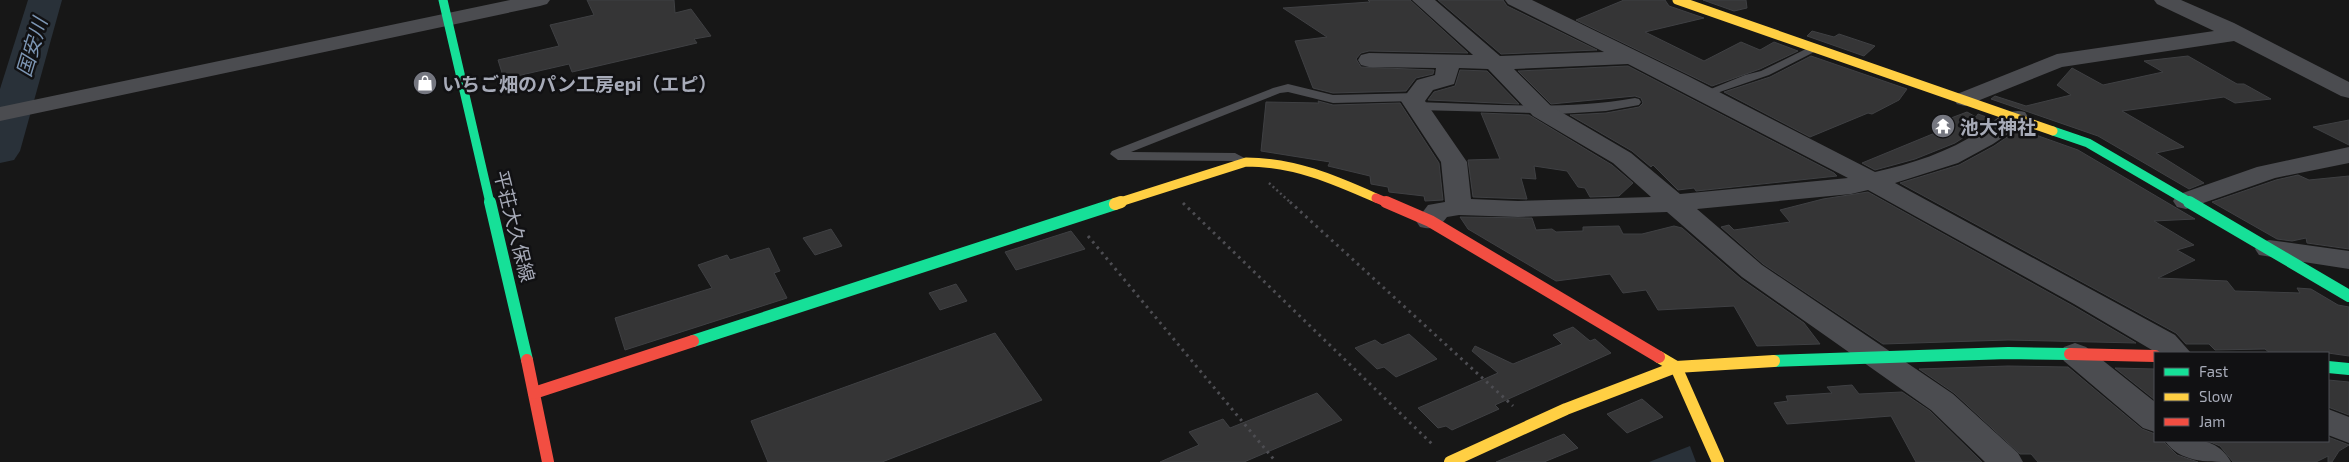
<svg xmlns="http://www.w3.org/2000/svg" width="2349" height="462" font-family="'Exo 2','Noto Sans JP',sans-serif">
<style>
.water{fill:#293139}
.lines{fill:none;stroke-linecap:round;stroke-linejoin:round}
.river{fill:#293139;fill-rule:evenodd}
.building{fill:#353536;stroke:#3f4043}
.path-far1{stroke:#4d4d52;stroke-width:2.5;stroke-dasharray:2 3;stroke-linecap:butt}
.path{stroke:#4d4d52;stroke-width:3;stroke-dasharray:2.5 4.5;stroke-linecap:butt}
.lane{fill:#4b4c50;fill-rule:evenodd}
.street{fill:#4b4c50;fill-rule:evenodd}
.fast-far1{stroke:#16e098;stroke-width:9}
.fast{stroke:#16e098;stroke-width:12}
.slow-far1{stroke:#ffcf43;stroke-width:9}
.slow{stroke:#ffcf43;stroke-width:12}
.jam-far1{stroke:#f24e42;stroke-width:9}
.jam{stroke:#f24e42;stroke-width:12}
.labels{text-anchor:middle;dominant-baseline:central;stroke-width:5;stroke-linejoin:round;paint-order:stroke}
.poi-label{font-size:19px;font-weight:bold;fill:#a7abb8;stroke:#111113;text-anchor:start}
.street-label{font-size:19px;fill:#a7abb8;stroke:#111113}
.water-label{font-size:20px;font-style:italic;fill:#7d96b4;stroke:#111113}
</style>
<rect width="100%" height="100%" fill="#171717"/>
<path class="water" d="M1690,446L1696,462H1649Z"/>
<g class="lines">
<path class="river" d="M28,0H62L20,151L14,160L0,163V89Z"/>
</g>
<g class="building">
<path d="M587,0H674L675,13L691,9L711,36L694,39L697,43L572,72L569,64L504,79L498,60L559,46L550,25L594,15Z"/>
<path d="M1368,0H1410L1468,53L1369,51L1361,53L1356,59L1361,67L1434,70L1433,74L1416,78L1406,91L1333,93L1313,88L1295,41L1327,37L1283,8L1370,2Z"/>
<path d="M1438,0H1503L1507,6L1597,50L1501,54Z"/>
<path d="M1624,0H1665L1669,6L1704,18L1645,32L1704,61L1741,42L1760,50L1774,42L1798,51L1760,69L1712,86L1576,20Z"/>
<path d="M1703,0H1746L1747,8L1734,11Z"/>
<path d="M1812,31L1834,37L1839,34L1875,46L1864,56L1807,36Z"/>
<path d="M1811,56L1907,89L1899,100L1872,114L1868,113L1810,137L1724,92L1770,77Z"/>
<path d="M2188,56L2237,84H2244L2271,99L2235,103L2224,97L2122,111L2184,147L2156,153L2204,183L2189,189L2098,136L1991,99L1995,96L2026,106L2071,95L2057,85L2072,68L2103,85L2163,72L2144,61Z"/>
<path d="M1628,66L1834,173L1837,176L1696,191L1694,188L1678,190L1653,165L1651,167L1632,151L1570,115L1606,113L1639,107L1643,103L1641,98L1635,96L1551,104L1518,71Z"/>
<path d="M1460,70L1487,71L1519,104L1428,100L1434,92L1455,86Z"/>
<path d="M1318,101L1333,105L1400,103L1439,163L1443,200L1425,201L1424,196L1389,192L1388,187L1371,184L1370,176L1328,166L1330,162L1261,151L1266,102L1319,103Z"/>
<path d="M1967,112L1976,117L1978,114L1992,119L1955,143L1915,159L1875,170L1862,163L1952,126L1943,121Z"/>
<path d="M1481,113L1529,115L1612,165L1633,183L1619,196L1590,197L1585,188L1578,187L1567,171L1534,166L1536,179L1521,178L1527,199L1473,197L1468,160L1500,159Z"/>
<path d="M2349,120V145L2313,127Z"/>
<path d="M2019,129L2078,150L2195,219L2154,221L2194,245L2177,250L2195,260L2158,278L2227,281L2235,291L2300,293L2297,288L2311,289L2338,305L2349,307V356L2328,353H2270L2265,349L2215,350L2209,344H2186L2176,333L1900,183L1959,165L1994,146Z"/>
<path d="M2298,175L2309,180L2349,176V249L2307,243L2306,238L2292,241L2277,239L2212,202L2276,180Z"/>
<path d="M1868,192L2073,306L2136,343L2008,340L1883,344L1763,264L1721,227L1729,225L1734,230L1790,222L1780,210L1823,199Z"/>
<path d="M1460,217L1532,218L1536,230L1552,229L1556,232L1583,231V227L1619,226L1623,234H1642L1674,226L1682,228L1741,279L1804,323L1820,344L1757,346L1734,306L1658,310L1646,290L1623,293L1610,274L1556,281L1468,229Z"/>
<path d="M831,229L842,246L815,255L803,238Z"/>
<path d="M1071,231L1085,249L1016,270L1005,252Z"/>
<path d="M769,248L780,271L774,273L787,298L625,350L615,318L712,288L698,265L727,255L730,260Z"/>
<path d="M956,284L967,301L940,310L929,293Z"/>
<path d="M1573,327L1590,341L1595,339L1611,353L1495,405L1499,409L1452,430L1446,426L1438,428L1418,408L1498,373L1472,351L1475,346L1513,364L1562,344L1553,335Z"/>
<path d="M995,333L1042,400L882,462H768L751,421Z"/>
<path d="M1409,334L1437,359L1396,377L1384,367L1377,369L1355,348L1375,340L1382,345Z"/>
<path d="M2008,366L2068,367L2142,429L2155,434V441H2163L2177,455L2198,462H2038L2031,454H2020L1954,393L1919,369Z"/>
<path d="M2115,368L2155,369V400Z"/>
<path d="M2328,380L2349,382V415L2328,407Z"/>
<path d="M1852,385L1859,394L1902,392L1930,411L1982,462H1916L1891,416L1787,424L1774,403L1788,401L1786,396L1832,393L1827,387Z"/>
<path d="M1317,393L1342,420L1244,462H1160L1199,445L1189,432L1223,419L1230,428Z"/>
<path d="M1642,399L1663,417L1627,433L1607,414Z"/>
<path d="M1564,434L1578,448L1544,462H1496Z"/>
<path d="M2328,437L2349,445L2339,451L2332,462H2328V456L2316,462H2233L2220,446L2208,441H2328Z"/>
</g>
<g class="lines">
<path class="path-far1" d="M1269,183L1291,203"/>
<g class="path">
<path d="M1290,202L1513,406"/>
<path d="M1183,203L1432,444"/>
<path d="M1088,236L1276,462"/>
</g>
<g class="lane">
<path d="M1816,44L1822,47L1820,49L1769,75L1711,95L1707,97L1701,93L1745,75L1761,71Z"/>
<path d="M1288,84L1333,95L1417,93L1423,97L1417,101L1333,103L1288,92L1280,93L1131,152L1235,153L1252,162L1246,166L1233,161L1118,160L1110,154L1112,151L1273,88Z"/>
<path d="M1635,98L1639,99L1641,102L1639,105L1606,111L1542,115L1537,113L1417,110L1411,106L1417,102C1490,104 1563,111 1635,98Z"/>
</g>
<g class="street">
<path d="M510,0H550L547,4L540,6L0,121V107Z"/>
<path d="M1412,0H1435L1500,56L1604,52L1508,4L1505,0H1532L1688,76L1875,172C1911,164 1949,152 1980,131C1994,121 2007,107 2025,112L2028,117L2025,122L1993,144L1958,163L1895,183L2175,335L2191,353H2157L2074,304L1868,190L1851,194L1697,209L1762,265L1953,394L2018,453L2023,462H1985L1931,410L1742,277L1667,212L1518,217L1459,215L1447,217C1439,228 1433,230 1420,227L1416,221L1428,205L1445,202L1441,162L1401,101L1417,80L1435,75L1436,68L1369,67L1361,65L1358,60L1361,55L1369,53L1473,55ZM1628,64L1848,178L1680,194L1631,153L1551,106L1514,69ZM1459,68L1488,69L1533,116L1613,163L1651,197L1518,201L1471,199L1467,162L1425,101L1433,90L1454,84Z"/>
<path d="M2154,0H2181L2234,23L2349,82V98L2341,96L2234,41L2062,67L1965,106L1957,104L1953,99L1957,94L2057,54L2214,31L2157,4Z"/>
<path d="M2349,147V163L2275,178L2186,209L2177,207L2173,201L2177,195L2257,167Z"/>
<path d="M2269,240L2349,251V269L2259,255L2255,249L2259,243Z"/>
<path d="M2075,343L2086,347L2155,402V432L2143,428L2064,361L2059,354L2064,347Z"/>
<path d="M2328,409L2349,417V443L2328,435Z"/>
<path d="M2165,441C2191,439 2217,436 2231,462C2205,462 2180,462 2165,441Z"/>
</g>
<g class="fast-far1">
<path d="M443,0L490,203"/>
<path d="M2053,131L2088,143L2191,203"/>
</g>
<g class="fast">
<path d="M490,202L527,360"/>
<path d="M2189,202L2349,296"/>
<path d="M693,341L1115,204"/>
<path d="M1774,361L2008,353L2070,354"/>
<path d="M2328,367L2349,369"/>
</g>
<g class="slow-far1">
<path d="M1677,0L2053,131"/>
<path d="M1117,203L1246,162C1294,162 1333,179 1376,198"/>
</g>
<g class="slow">
<path d="M1115,204L1121,202"/>
<path d="M1659,357L1676,367L1718,462"/>
<path d="M1450,462L1566,409L1676,367L1774,361"/>
</g>
<path class="jam-far1" d="M1376,198L1388,203"/>
<g class="jam">
<path d="M1386,202L1430,221L1659,357"/>
<path d="M2070,354L2155,356"/>
<path d="M527,360L548,462"/>
<path d="M534,393L693,341"/>
</g>
</g>
<defs>
<g id="shop-disc" transform="scale(1.25)"><circle r="9.5" fill="#757780" stroke="#111113"/><path d="M-5-2.5h2.3a2.7 3.5 0 0 1 5.4 0H5L5.5 6h-11ZM-1.5-2.5h3a1.5 2.3 0 0 0-3 0Z" fill="#fff"/></g>
<g id="temple-disc" transform="scale(1.25)"><circle r="9.5" fill="#757780" stroke="#111113"/><path d="M0-6L5-2H3V0L6.5 2.5H4V6H1.5V3h-3V6H-4V2.5H-6.5L-3 0V-2H-5Z" fill="#fff"/></g>
</defs>
<g fill-rule="evenodd">
<use href="#shop-disc" x="425" y="83"/>
<use href="#temple-disc" x="1943" y="126"/>
</g>
<g class="labels">
<g class="poi-label">
<text x="442" y="83">いちご畑のパン工房epi（エピ）</text>
<text x="1960" y="126">池大神社</text>
</g>
<g class="street-label">
<text transform="translate(515 226) rotate(76)">平荘大久保線</text>
</g>
<g class="water-label">
<text transform="translate(31 47) rotate(-73)">国安川</text>
</g>
</g>
<rect x="2154" y="352" width="175" height="90" fill="#111113" stroke="#4d4f55"/>
<rect x="2164" y="368" width="25" height="8" fill="#16e098" stroke="#4d4f55"/>
<text x="2199" y="377" font-size="15" fill="#a7abb8">Fast</text>
<rect x="2164" y="393" width="25" height="8" fill="#ffcf43" stroke="#4d4f55"/>
<text x="2199" y="402" font-size="15" fill="#a7abb8">Slow</text>
<rect x="2164" y="418" width="25" height="8" fill="#f24e42" stroke="#4d4f55"/>
<text x="2199" y="427" font-size="15" fill="#a7abb8">Jam</text>
</svg>
